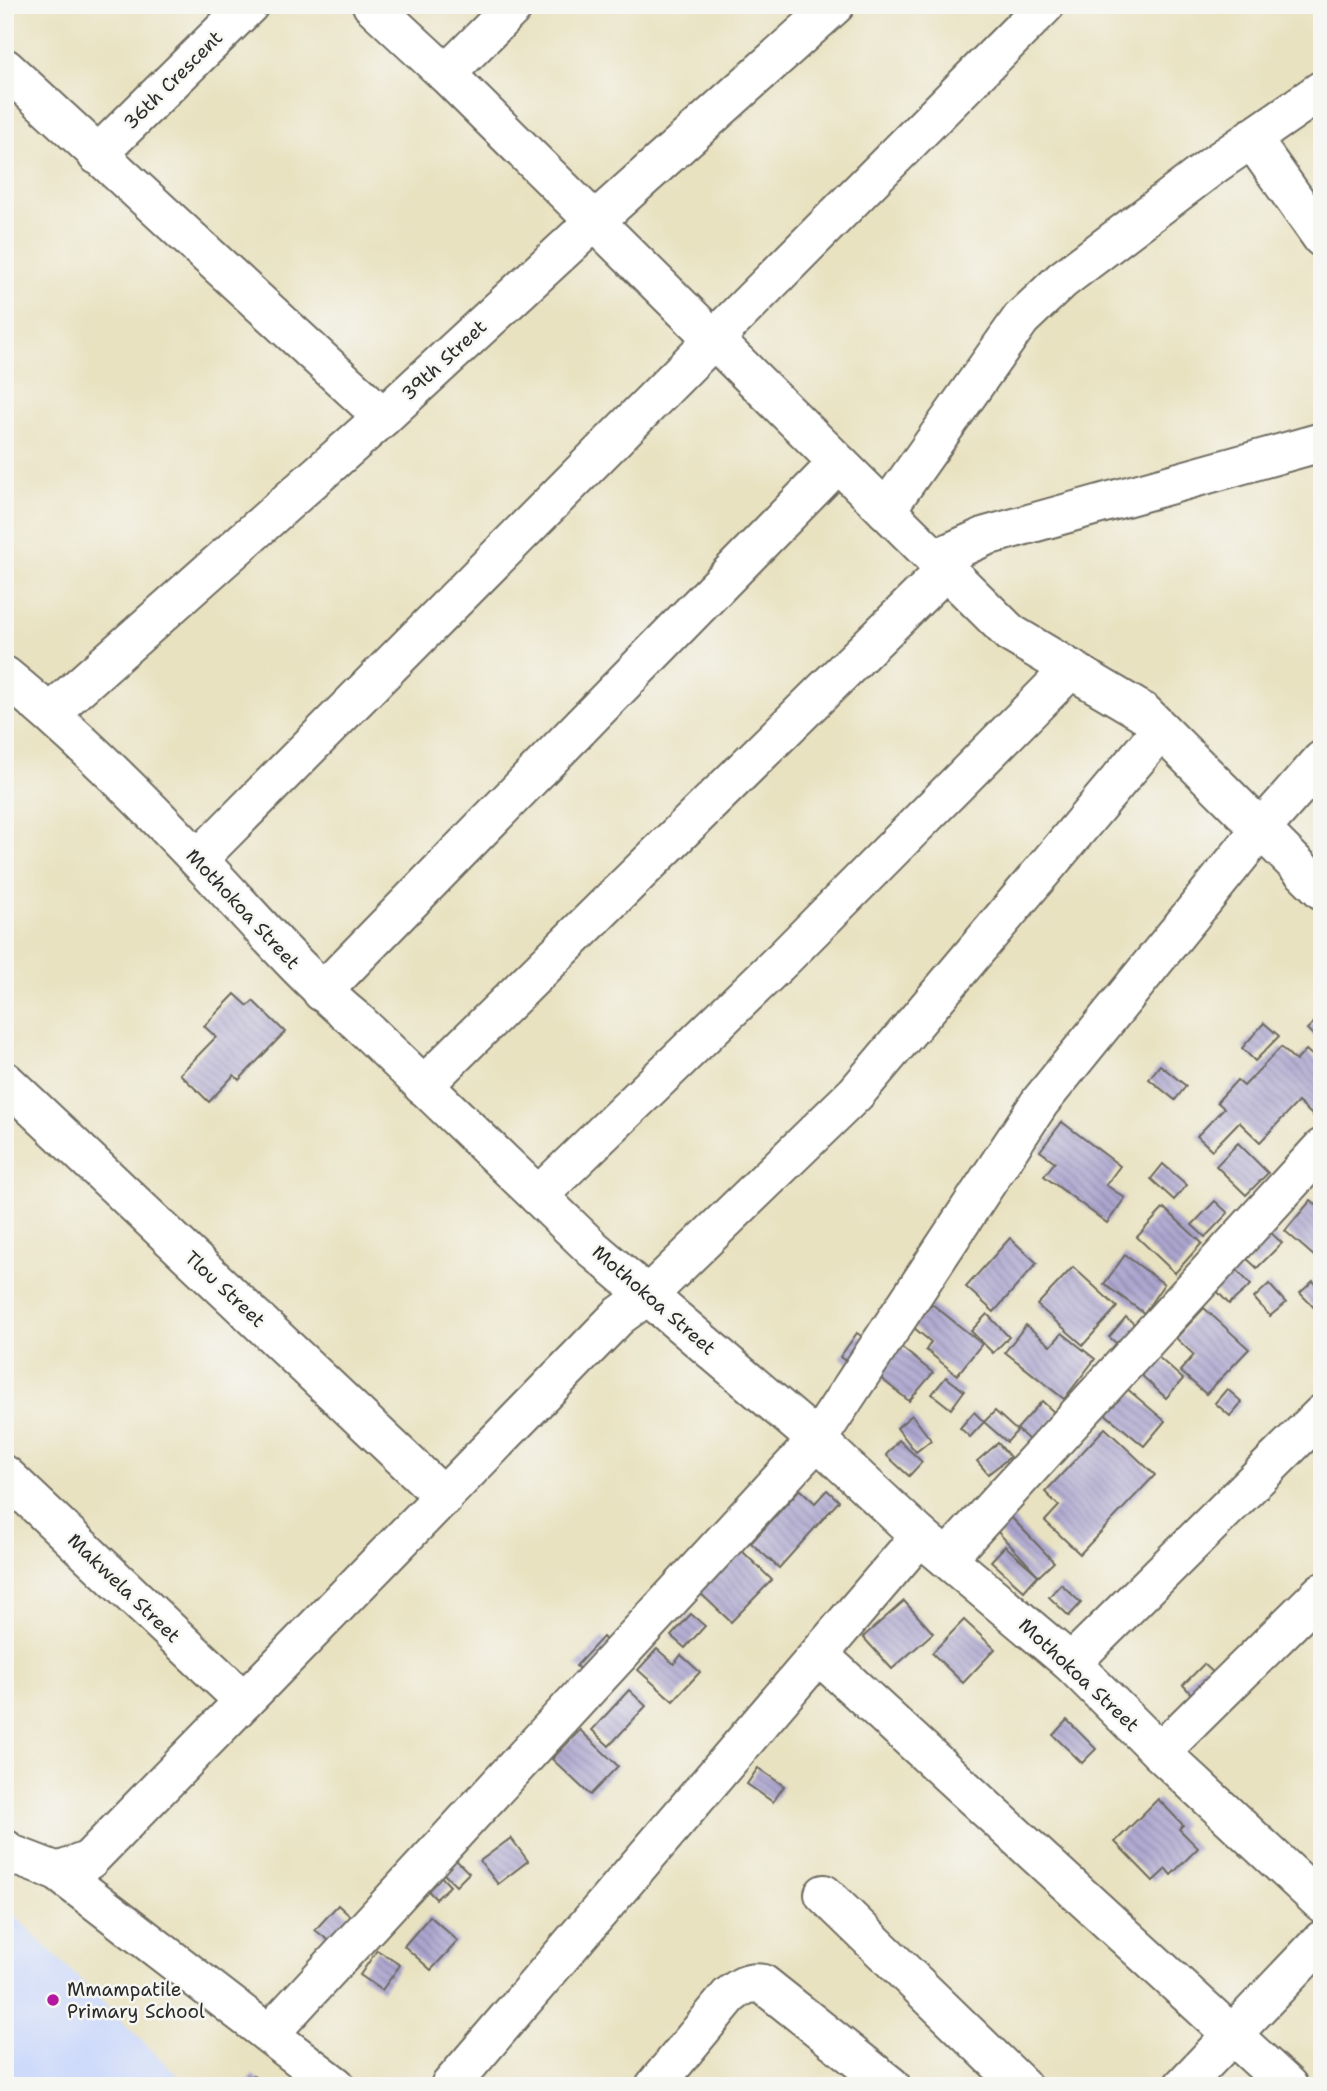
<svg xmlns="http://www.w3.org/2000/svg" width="1327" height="2091" font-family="'Shantell Sans',sans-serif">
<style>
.built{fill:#cedafa}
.building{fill:url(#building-back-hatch)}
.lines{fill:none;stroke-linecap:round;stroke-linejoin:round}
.minor-casing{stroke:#6e6b60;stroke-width:42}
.minor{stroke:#fff;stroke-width:38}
.poi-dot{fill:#b5179e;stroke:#f6f6f2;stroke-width:2.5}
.labels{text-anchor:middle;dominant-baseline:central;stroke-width:5;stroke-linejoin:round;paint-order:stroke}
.street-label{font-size:19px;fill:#2b2b2b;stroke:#f6f6f2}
.poi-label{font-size:19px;fill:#2b2b2b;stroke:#f6f6f2;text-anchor:start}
</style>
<defs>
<pattern id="building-back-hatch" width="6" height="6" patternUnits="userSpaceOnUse" patternTransform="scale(1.75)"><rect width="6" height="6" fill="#aca5cf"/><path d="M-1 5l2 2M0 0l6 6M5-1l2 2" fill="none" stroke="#8c87a8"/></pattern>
</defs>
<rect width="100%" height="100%" fill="#f6f6f2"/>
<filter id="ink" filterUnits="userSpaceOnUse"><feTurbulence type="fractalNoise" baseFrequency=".0143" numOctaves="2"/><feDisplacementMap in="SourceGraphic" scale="14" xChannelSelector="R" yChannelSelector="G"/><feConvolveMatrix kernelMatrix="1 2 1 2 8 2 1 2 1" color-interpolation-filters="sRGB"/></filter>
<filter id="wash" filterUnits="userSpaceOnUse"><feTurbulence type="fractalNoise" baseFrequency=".00686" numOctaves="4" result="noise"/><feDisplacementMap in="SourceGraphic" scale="28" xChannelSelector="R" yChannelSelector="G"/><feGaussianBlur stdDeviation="1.57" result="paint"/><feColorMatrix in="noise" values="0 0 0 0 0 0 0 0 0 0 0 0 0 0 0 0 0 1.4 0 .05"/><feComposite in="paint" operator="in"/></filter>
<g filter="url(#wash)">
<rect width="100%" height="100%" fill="#e9e2c1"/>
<path class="built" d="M5,1906L177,2075L189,2086H5Z"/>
<g id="blocks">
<g class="building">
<path d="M235,994L248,1006L253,1001L285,1032L239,1080L234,1075L209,1102L180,1074L216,1037L204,1026Z"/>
<path d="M1322,1015V1044L1307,1029Z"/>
<path d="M1264,1023L1279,1036L1255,1061L1242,1048Z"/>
<path d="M1281,1047L1296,1061L1306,1050L1322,1064V1124L1298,1102L1260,1142L1239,1122L1212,1150L1197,1136L1224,1108L1217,1102L1237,1080L1244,1086Z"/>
<path d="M1160,1065L1186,1086L1175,1100L1149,1079Z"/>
<path d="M1062,1122L1120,1166L1106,1185L1125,1198L1107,1223L1044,1176L1055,1162L1040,1151Z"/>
<path d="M1238,1143L1268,1173L1246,1195L1216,1166Z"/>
<path d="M1163,1164L1187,1185L1174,1200L1151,1179Z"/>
<path d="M1311,1200L1322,1210V1263L1285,1231Z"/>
<path d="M1215,1201L1228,1213L1205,1237L1192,1225Z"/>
<path d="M1164,1208L1202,1243L1175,1273L1137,1237Z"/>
<path d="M1269,1231L1282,1243L1257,1268L1244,1256Z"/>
<path d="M1010,1238L1037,1263L994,1312L966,1287Z"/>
<path d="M1125,1255L1164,1284L1144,1313L1104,1284Z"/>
<path d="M1073,1267L1117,1307L1083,1345L1037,1305Z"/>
<path d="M1236,1269L1251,1285L1229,1304L1214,1288Z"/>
<path d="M1313,1281L1322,1290V1316L1300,1293Z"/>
<path d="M1269,1284L1286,1303L1270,1316L1254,1298Z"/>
<path d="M932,1304L982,1344L957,1375L926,1350L931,1342L913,1327Z"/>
<path d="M1204,1308L1249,1349L1206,1394L1180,1371L1194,1355L1176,1338Z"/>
<path d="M987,1314L1009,1337L993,1353L971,1331Z"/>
<path d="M1126,1317L1140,1329L1123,1349L1109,1337Z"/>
<path d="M1026,1325L1051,1346L1062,1333L1095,1359L1064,1399L1005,1352Z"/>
<path d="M857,1333L871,1343L853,1367L840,1357Z"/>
<path d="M901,1347L933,1373L909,1401L877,1375Z"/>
<path d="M1156,1355L1183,1379L1166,1398L1139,1373Z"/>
<path d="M946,1377L964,1391L951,1409L932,1394Z"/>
<path d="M1125,1387L1165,1421L1144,1446L1104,1413Z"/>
<path d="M1227,1389L1242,1402L1230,1416L1215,1403Z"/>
<path d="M1042,1401L1057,1415L1032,1443L1017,1429Z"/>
<path d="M995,1411L1017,1431L1007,1442L984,1422Z"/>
<path d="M974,1412L984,1422L970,1437L960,1428Z"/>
<path d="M912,1415L931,1440L916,1452L897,1428Z"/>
<path d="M1105,1428L1155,1475L1080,1554L1045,1521L1059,1506L1045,1492Z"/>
<path d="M899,1440L922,1462L909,1476L886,1455Z"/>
<path d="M998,1443L1010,1457L988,1474L977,1461Z"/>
<path d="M800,1489L815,1503L827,1490L839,1501L779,1568L751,1543Z"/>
<path d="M1010,1516L1054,1562L1039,1576L996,1530Z"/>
<path d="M1005,1546L1038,1575L1024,1591L991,1561Z"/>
<path d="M740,1549L772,1580L731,1622L699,1592Z"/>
<path d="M1061,1584L1081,1603L1069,1616L1049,1597Z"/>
<path d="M904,1601L933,1633L892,1669L863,1637Z"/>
<path d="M691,1614L705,1626L685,1648L671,1636Z"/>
<path d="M964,1620L995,1649L963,1683L932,1653Z"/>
<path d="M603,1637L612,1647L586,1675L576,1666Z"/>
<path d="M657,1649L674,1664L681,1655L700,1672L673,1701L638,1670Z"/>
<path d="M1204,1664L1217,1676L1195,1698L1183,1685Z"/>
<path d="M629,1690L646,1706L609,1746L592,1730Z"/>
<path d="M1067,1720L1096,1749L1082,1763L1053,1735Z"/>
<path d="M580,1730L618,1766L590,1795L552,1759Z"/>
<path d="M758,1768L784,1786L773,1802L747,1784Z"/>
<path d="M1158,1799L1183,1825L1179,1829L1198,1848L1171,1875L1166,1869L1153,1881L1115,1842Z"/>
<path d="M511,1838L528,1861L498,1884L480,1861Z"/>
<path d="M453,1857L469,1873L456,1886L440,1870Z"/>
<path d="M436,1871L450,1886L436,1899L422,1884Z"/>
<path d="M338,1905L351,1917L329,1941L315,1930Z"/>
<path d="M430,1916L458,1941L431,1970L404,1946Z"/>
<path d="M377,1950L400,1965L382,1990L360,1975Z"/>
<path d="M253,2075L265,2086H243Z"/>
</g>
</g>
</g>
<g filter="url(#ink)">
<use href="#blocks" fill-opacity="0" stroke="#6e6b60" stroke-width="2"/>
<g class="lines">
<g class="minor-casing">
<g id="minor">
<path d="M372,5L446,74L1010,633L1143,712L1322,890"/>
<path d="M5,68L383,417"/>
<path d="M446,74L515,5"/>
<path d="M1251,138L1322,238"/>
<path d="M97,155L249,5"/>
<path d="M886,510L1021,319L1062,280L1215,164L1322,90"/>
<path d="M935,559L986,536L1322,442"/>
<path d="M5,676C75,733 144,802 205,867C255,920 302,976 358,1022L593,1249L817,1440L920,1536L1071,1663L1160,1752L1322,1903"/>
<path d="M50,713L383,417L595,221L835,5"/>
<path d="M198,859L1045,5"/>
<path d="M322,992L838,463"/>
<path d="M5,1081L444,1497"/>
<path d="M423,1086L946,570"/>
<path d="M538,1196L786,956L1071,669"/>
<path d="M5,1475L244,1701"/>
<path d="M947,1558L1322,1148"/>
<path d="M819,1655L1288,2086"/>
<path d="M1071,1663L1322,1414"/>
<path d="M1160,1752L1322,1592"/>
<path d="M5,1849L11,1854L58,1872L336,2086"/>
<path d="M58,1872L89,1860L619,1316L648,1295L856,1093L1161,730"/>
<path d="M824,1894L1022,2086"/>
<path d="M269,2034L817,1440L1040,1102L1261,829L1322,760"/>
<path d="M450,2086L920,1536"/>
<path d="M655,2086L729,1996C740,1987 748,1981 763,1984L891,2086"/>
<path d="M1183,2086L1322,1940"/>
</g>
</g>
<use href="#minor" class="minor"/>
</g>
</g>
<circle class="poi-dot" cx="53" cy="2000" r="7"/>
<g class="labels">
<g class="street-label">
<text transform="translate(173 80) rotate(-45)">36th Crescent</text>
<text transform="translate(444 360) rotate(-43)">39th Street</text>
<text transform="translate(243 909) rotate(47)">Mothokoa Street</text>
<text transform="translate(225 1289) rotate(43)">Tlou Street</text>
<text transform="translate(654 1300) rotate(41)">Mothokoa Street</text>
<text transform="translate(124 1588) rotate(44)">Makwela Street</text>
<text transform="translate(1079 1675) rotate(43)">Mothokoa Street</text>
</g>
<g class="poi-label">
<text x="67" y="1989">Mmampatile<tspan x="67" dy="22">Primary School</tspan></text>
</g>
</g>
<rect width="1327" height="2091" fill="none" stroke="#f6f6f2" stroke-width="28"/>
</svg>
